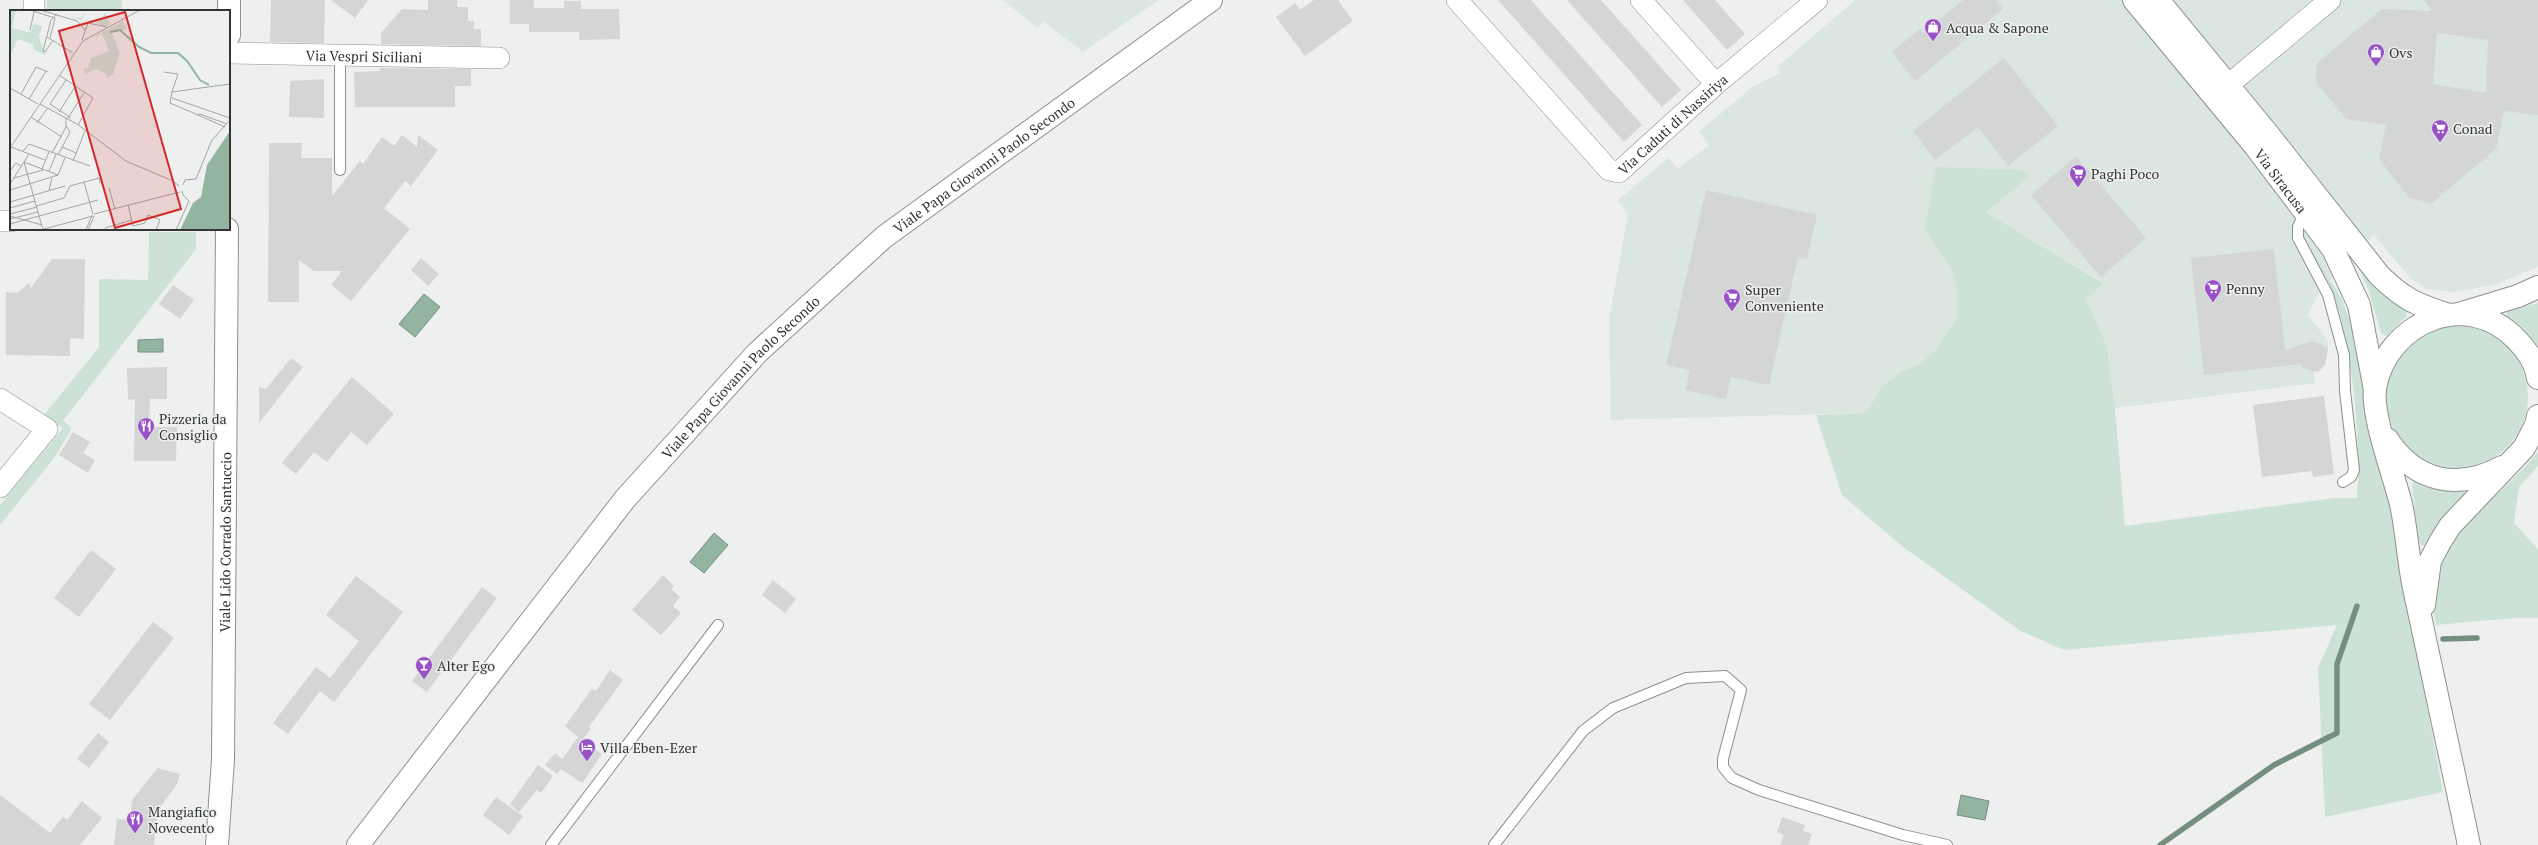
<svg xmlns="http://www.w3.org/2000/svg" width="2538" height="845" font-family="'PT Serif',serif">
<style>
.built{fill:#dce6e0}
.green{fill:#cce2d6}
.water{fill:#92b4a1;stroke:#768e80}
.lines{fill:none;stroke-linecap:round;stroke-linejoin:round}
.stream{stroke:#768e80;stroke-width:5.5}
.building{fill:#d3d6d4;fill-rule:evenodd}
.service-casing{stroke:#8d908e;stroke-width:12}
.minor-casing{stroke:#8d908e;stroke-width:22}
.tertiary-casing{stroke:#8d908e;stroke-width:24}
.secondary-casing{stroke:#8d908e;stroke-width:24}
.primary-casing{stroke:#8d908e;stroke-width:24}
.service{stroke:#fff;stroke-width:10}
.minor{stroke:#fff;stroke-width:21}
.tertiary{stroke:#fff;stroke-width:22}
.secondary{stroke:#fff;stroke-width:22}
.primary{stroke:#fff;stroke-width:22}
.labels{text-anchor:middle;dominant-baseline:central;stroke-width:3;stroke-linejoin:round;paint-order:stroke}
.poi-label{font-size:14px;fill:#333534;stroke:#edf0ee;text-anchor:start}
.street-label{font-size:14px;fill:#333534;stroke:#edf0ee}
.inset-river{fill:none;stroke:#92b4a1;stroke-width:2}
.inset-road{fill:none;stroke:#a3a5a4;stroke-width:1}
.view{fill:#d62828;fill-opacity:0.15;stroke:#d62828;stroke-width:2}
.inset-edge{fill:none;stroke:#333534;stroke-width:2}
</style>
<rect width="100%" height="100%" fill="#edf0ee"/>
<g class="built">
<path d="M1003,0H1159L1083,52L1044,22L1038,28Z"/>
<path d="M1855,0H2538V267L2494,285L2452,292L2427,289L2411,279L2374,235L2321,289L2308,315L2328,341V349L2320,343L2312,341L2304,344L2298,351V362L2304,369L2314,371L2315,383L2115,408L2107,346L2086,299L2103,282L1986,212L2030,176L1931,204L1925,227L1933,243L1951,268L1958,294L1957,316L1937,348L1920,364L1900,372L1882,387L1866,413L1611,420L1609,320L1628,215L1618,200L1668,158L1678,169L1709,145L1699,132L1752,87L1780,73L1778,66Z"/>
</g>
<g class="green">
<path d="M47,0H122V11H46Z"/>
<path d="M1936,167L2023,170L2030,176L1986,212L2103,283L2086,299L2107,346L2115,408L2125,526L2335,498H2357C2361,432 2353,355 2333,292C2328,277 2318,263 2311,248L2341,298L2355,333L2360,357L2365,414L2384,474L2443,792L2325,817L2318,668L2337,625L2064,650L2019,630L1903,547L1842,495L1816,415L1866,413L1882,387L1900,372L1920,364L1937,348L1957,316L1958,294L1951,268L1933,243L1925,227Z"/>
<path d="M149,232H196V249L63,421L72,428L55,457L0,525V505L63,428L44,415L99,347V279L148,280Z"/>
<path d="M2357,264L2408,310L2406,317L2386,336L2381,333L2369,291Z"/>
<path d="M2538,303V345C2528,334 2520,322 2506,316L2507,311Z"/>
<circle cx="2457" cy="397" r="71"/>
<path d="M2538,452V466L2519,487L2514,523L2538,549V618H2513L2436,625C2435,617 2432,609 2432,601C2431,594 2435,586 2436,580C2450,523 2504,495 2538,452Z"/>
<path d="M2413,480L2435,489L2465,491L2466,494L2443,517L2426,546L2421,545L2418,538L2412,485Z"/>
</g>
<g class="water">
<path d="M424,294L440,307L415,337L399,324Z"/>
<path d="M163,339V352H138V340Z"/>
<path d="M714,533L728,545L704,573L690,562Z"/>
<path d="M1961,795L1989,801L1985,820L1957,815Z"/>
</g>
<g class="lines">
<g class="stream">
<path d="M2443,639L2477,638"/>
<path d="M2160,845L2274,765L2337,733V664L2357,606"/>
</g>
</g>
<g class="building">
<path d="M271,0H325L324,43L270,42Z"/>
<path d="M331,0H368L355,18Z"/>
<path d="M428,0H457V7H468V21H474V29H481V46L381,44V33L402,9L428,10Z"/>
<path d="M510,0H534V8H564V1H581V9H619L620,39L579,40V32H529V24H510Z"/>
<path d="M1314,0H1338L1353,21L1305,56L1276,17L1295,3L1300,10Z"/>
<path d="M1498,0H1531L1642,125L1624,142Z"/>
<path d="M1567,0H1601L1681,90L1662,107Z"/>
<path d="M1683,0H1715L1745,34L1727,50Z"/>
<path d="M1963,0H1996L2003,9L1915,81L1892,52L1920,29L1923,32Z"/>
<path d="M2424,0H2538V115L2504,111L2496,149L2432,203L2409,198L2379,159L2386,125L2346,119L2316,82L2317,63L2382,9L2432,11ZM2437,33L2488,40L2486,93L2433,84Z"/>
<path d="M2004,58L2058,126L2008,166L1978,127L1935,160L1913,131Z"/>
<path d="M380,68L471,69V86H455V107H355L354,72L380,71Z"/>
<path d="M324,79V118L289,117L290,81Z"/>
<path d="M402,135L417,147L418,135L438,150L411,186L405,181L384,208L410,229L351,301L331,285L342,271H314L299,260V302H268L269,143H302L301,158H332V196L360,161L363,164L382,137L394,146Z"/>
<path d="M2076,156L2146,238L2101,277L2031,195Z"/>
<path d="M1706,190L1817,215L1807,259L1798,257L1769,385L1731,377L1726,399L1685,390L1690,370L1666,365Z"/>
<path d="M2274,249L2285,350L2312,341L2320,343L2328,349L2325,365L2318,372L2304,369L2300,364L2204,375L2191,258Z"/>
<path d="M421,258L439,274L428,286L411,270Z"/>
<path d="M52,259H85L84,339L70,338V356L6,355V292L17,293L29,283L31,288Z"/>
<path d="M173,285L194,300L180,319L159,304Z"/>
<path d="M291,358L303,367L259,423V387L266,389Z"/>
<path d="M167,367V399H150L149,427H177L176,461H134L135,399L128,400L127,368Z"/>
<path d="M352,377L394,414L367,445L351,432L327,462L314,452L296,474L282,463Z"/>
<path d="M2324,396L2334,474L2313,477L2312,471L2262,477L2253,405Z"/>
<path d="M73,432L90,442L83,453L95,460L88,473L59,455Z"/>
<path d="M91,550L116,569L79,617L54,598Z"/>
<path d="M663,575L674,586L671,589L680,597L673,606L681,613L661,635L632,610Z"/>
<path d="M356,576L403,612L334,702L320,691L288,734L273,723L316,667L330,678L359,641L326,615Z"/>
<path d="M773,580L796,599L785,613L762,595Z"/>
<path d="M482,587L497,598L427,692L412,681Z"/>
<path d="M153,622L174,638L110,720L89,704Z"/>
<path d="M610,670L623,680L589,727L591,729L582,740L565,726L592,689L596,691Z"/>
<path d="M98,733L109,742L89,768L77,759Z"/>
<path d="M578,737L602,754L582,783L561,769L557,774L545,765L555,753L562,759Z"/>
<path d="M538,765L553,776L541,793L537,790L519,812L510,804Z"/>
<path d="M158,768L180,774L177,784L158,810L154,845H114L117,819L130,820L132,800Z"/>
<path d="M0,795L50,833L63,817L67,820L82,801L102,818L80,845H0Z"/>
<path d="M496,797L523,816L509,835L483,815Z"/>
<path d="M1782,817L1805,825L1803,831L1812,834L1808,845H1780L1784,835L1777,832Z"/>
</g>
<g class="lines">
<g class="service-casing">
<g id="service">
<path d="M340,170V55"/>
<path d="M2305,211L2298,227V238L2328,295L2344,355L2345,391L2354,470L2351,477L2343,482"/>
<path d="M551,845L718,625"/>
<path d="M1494,845L1583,731L1613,708L1686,678L1725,676L1741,690L1723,759V767L1732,778L1759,790L1903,835L1947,845"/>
</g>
</g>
<g class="minor-casing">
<g id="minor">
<path id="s1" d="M1457,0L1609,170L1619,172L1716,84L1817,0"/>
<path d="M1641,0L1716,84"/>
<path d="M34,11V0"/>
<path id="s2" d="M229,53L499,58"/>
<path d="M2227,86L2330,0"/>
<path d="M0,221H11"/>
<path d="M0,399L47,429L0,487"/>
</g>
</g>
<g class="tertiary-casing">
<g id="tertiary">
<path d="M229,35V0"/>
<path id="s3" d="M217,845L223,760L227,229"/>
<path id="s4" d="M358,845L625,499L757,353L884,237L1211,0"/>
</g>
</g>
<g class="secondary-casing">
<g id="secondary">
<path id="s5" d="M2134,0L2255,146L2333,249L2359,305L2375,390"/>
<path d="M2158,0L2268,134L2379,275C2403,299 2417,305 2449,315"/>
</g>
</g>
<g class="primary-casing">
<g id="primary">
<path d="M2462,313L2518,296L2538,287"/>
<path d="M2387,439C2415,482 2458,491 2502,467"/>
<path d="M2424,605L2430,561L2440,542L2450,526L2524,448L2536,425L2538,416"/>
<path d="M2469,845C2451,759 2432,673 2414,588C2408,560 2407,532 2401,504C2394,476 2371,414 2375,388C2387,322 2466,288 2516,339C2526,349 2536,363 2538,378"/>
</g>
</g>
<use href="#service" class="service"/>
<use href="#minor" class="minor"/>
<use href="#tertiary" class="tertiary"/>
<use href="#secondary" class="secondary"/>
<use href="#primary" class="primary"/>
</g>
<defs>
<g id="shop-pin" transform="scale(0.9)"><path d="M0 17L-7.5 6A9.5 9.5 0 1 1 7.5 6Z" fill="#9952c6" stroke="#edf0ee"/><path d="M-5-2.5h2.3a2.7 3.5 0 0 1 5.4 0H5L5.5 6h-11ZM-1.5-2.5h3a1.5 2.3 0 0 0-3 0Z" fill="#fff"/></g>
<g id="supermarket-pin" transform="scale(0.9)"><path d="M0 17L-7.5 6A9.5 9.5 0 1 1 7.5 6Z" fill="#9952c6" stroke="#edf0ee"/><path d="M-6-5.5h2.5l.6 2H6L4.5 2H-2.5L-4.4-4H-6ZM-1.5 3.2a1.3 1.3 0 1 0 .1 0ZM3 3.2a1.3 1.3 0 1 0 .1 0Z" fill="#fff"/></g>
<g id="restaurant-pin" transform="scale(0.9)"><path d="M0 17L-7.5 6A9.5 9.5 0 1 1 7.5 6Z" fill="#9952c6" stroke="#edf0ee"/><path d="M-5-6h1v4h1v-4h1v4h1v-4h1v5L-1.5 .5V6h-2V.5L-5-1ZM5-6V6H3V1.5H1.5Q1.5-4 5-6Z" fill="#fff"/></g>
<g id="bar-pin" transform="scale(0.9)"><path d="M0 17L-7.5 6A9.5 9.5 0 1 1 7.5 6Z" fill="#9952c6" stroke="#edf0ee"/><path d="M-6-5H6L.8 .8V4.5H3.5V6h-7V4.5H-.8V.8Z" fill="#fff"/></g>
<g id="hotel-pin" transform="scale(0.9)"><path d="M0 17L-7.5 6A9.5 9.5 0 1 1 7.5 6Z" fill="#9952c6" stroke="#edf0ee"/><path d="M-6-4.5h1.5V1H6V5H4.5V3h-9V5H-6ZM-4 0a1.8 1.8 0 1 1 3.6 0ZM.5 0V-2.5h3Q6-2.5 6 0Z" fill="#fff"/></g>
</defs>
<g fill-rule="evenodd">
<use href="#shop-pin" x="1933" y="27"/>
<use href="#shop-pin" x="2376" y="52"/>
<use href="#supermarket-pin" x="2440" y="128"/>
<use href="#supermarket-pin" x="2078" y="173"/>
<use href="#supermarket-pin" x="2213" y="288"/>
<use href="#supermarket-pin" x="1732" y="297"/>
<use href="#restaurant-pin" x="146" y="426"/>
<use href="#bar-pin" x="424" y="665"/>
<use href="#hotel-pin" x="587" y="747"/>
<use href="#restaurant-pin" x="135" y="819"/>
</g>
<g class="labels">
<g class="poi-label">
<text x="1946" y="27">Acqua &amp; Sapone</text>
<text x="2389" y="52">Ovs</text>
<text x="2453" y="128">Conad</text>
<text x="2091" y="173">Paghi Poco</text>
<text x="2226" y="288">Penny</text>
<text x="1745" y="289">Super<tspan x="1745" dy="16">Conveniente</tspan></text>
<text x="159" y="418">Pizzeria da<tspan x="159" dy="16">Consiglio</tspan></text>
<text x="437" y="665">Alter Ego</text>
<text x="600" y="747">Villa Eben-Ezer</text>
<text x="148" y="811">Mangiafico<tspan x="148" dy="16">Novecento</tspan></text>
</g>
<g class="street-label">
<text stroke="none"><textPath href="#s2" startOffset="135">Via Vespri Siciliani</textPath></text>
<text stroke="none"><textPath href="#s1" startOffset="310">Via Caduti di Nassiriya</textPath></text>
<text stroke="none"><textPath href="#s4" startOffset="929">Viale Papa Giovanni Paolo Secondo</textPath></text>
<text stroke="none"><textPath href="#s5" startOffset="233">Via Siracusa</textPath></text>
<text stroke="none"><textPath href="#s4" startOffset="605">Viale Papa Giovanni Paolo Secondo</textPath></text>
<text stroke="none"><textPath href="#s3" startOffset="303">Viale Lido Corrado Santuccio</textPath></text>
</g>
</g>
<g transform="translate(10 10)">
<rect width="220" height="220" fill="#edf0ee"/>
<path d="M0,0H6L2,18L17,22H21L23,14L32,16L29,27L35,45L23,39L24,35L8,29L0,46ZM77,0L71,10L90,11L96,2L100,15L93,16L84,11H74L60,7L70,8ZM113,11L117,19L102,23L110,43L103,64L97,68L96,64L86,59L75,64L74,57L78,59L81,48L99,41L92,24L81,28Z" fill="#cce2d6"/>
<path d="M220,121V220H170L183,193L191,187L197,155Z" fill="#92b4a1"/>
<path class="inset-river" d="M100,22L110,20L129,37L141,43H168L177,51L190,70L199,75"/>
<path class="inset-road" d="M20,0L45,8M30,0L67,11L75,20M20,20L24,2M37,27L63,43M40,28L45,8M43,30L35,42L33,41L41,10L47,4M72,30L78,13L97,17M154,62L168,64L162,82L220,74M49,65L83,88L68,115M56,70L40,94L61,108M0,78L28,94M162,82L160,93L188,105M11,84L26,57L38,62M162,88L220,108M19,89L36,61M30,94L67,114L116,151L163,171L169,176M49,102L65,77M21,107L52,127M58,108L74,83M27,113L37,99M215,117L188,105L190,104L217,114M1,137L35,150M52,137L66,143M0,138L73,31L130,0M13,141L19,134L80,156M42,143L56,117V108M48,145L60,122L56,116M63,151L75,121M14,152L33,220M14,152L48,165M32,159L39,142M0,161L6,153L11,156M39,161L46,144M48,165L55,148M4,168L33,160M74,172L83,204M0,174L19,144M173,175L175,170L186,169L202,130L220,110M99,178L105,199M0,180L48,165M39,180L42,168M0,192L55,176M118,195L123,216L135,213L138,205L150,210L146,220M26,196L54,188L60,176L89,168L90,173M0,198L25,191M0,204L27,197M84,204L170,182M0,206L32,215M0,209L28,202M0,214L88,190M95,218L122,210M30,220L83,206M76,220L82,205M78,220L84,206M166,220L179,191L173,185L172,181"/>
<path class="view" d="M115,2L171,199L105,218L49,21Z"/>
<rect width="220" height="220" class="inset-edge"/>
</g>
</svg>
